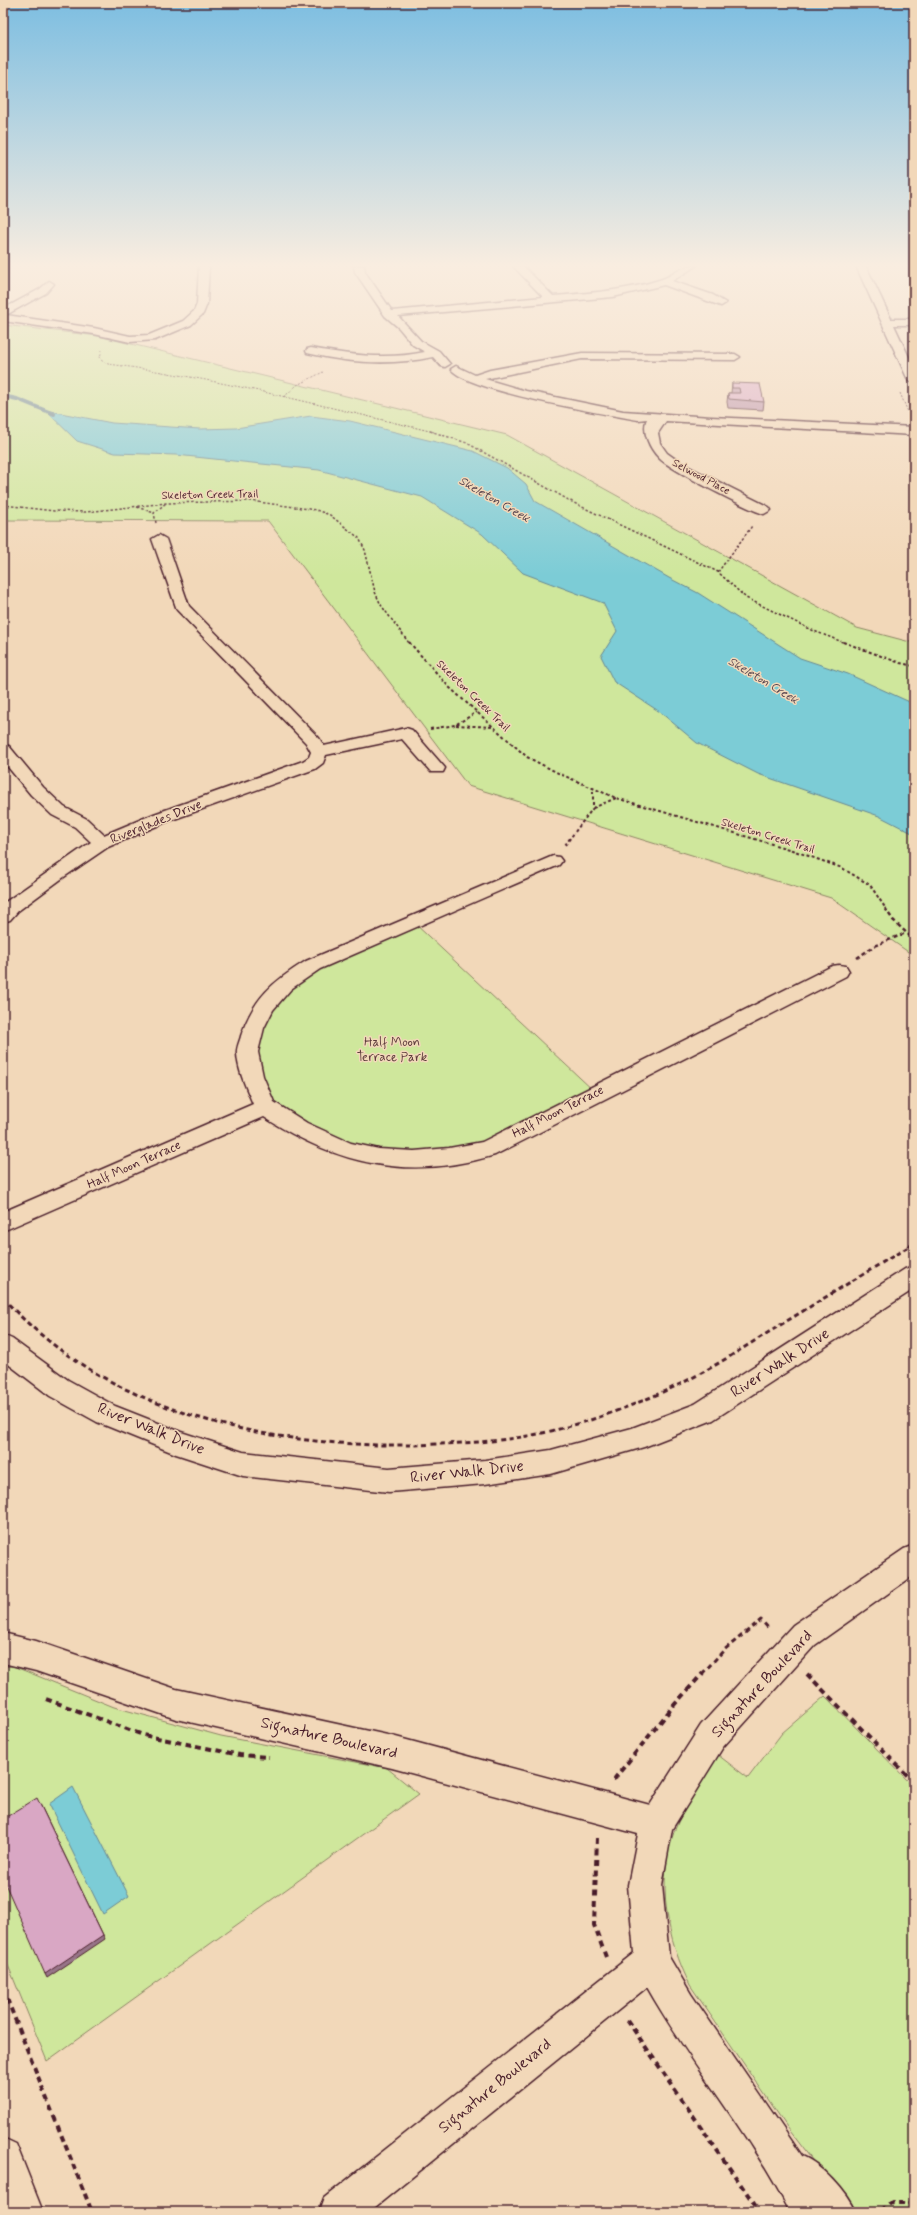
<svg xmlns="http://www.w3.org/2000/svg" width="917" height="2215" font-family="Mynerve,sans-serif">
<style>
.green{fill:#cfe79c;stroke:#8c8364}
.water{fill:#7cccd6;stroke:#688792}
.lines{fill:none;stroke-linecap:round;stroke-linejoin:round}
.stream{stroke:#688792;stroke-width:4}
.minor-casing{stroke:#4a1f2b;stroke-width:3}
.path-far5{stroke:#4a1f2b;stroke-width:1;stroke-dasharray:2 1.5;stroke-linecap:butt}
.path-far4{stroke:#4a1f2b;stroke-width:1.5;stroke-dasharray:2.5 2;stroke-linecap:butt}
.path-far3{stroke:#4a1f2b;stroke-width:2;stroke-dasharray:3 2.5;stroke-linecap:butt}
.path-far2{stroke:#4a1f2b;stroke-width:2.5;stroke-dasharray:4 3;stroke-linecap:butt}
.path-far1{stroke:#4a1f2b;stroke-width:3;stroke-dasharray:5 3.5;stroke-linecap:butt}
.path{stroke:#4a1f2b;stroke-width:4;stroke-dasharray:6 4.5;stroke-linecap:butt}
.minor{fill:#f2d8b9;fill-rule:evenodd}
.wall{fill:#bb90a9;stroke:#4a1f2b}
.shaded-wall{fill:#987589;stroke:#4a1f2b}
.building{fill:#d9a7c4;stroke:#4a1f2b}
.labels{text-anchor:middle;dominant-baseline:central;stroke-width:3;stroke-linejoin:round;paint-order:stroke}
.far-street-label{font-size:11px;fill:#4a1f2b;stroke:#f2d8b9}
.far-water-label{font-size:12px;font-style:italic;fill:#54424d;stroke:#f2d8b9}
.street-label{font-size:13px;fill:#4a1f2b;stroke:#f2d8b9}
.park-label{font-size:13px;fill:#5e3d3c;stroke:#f2d8b9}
.near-street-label{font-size:16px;fill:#4a1f2b;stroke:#f2d8b9}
</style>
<rect width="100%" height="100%" fill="#f2d8b9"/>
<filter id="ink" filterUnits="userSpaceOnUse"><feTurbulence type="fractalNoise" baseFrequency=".025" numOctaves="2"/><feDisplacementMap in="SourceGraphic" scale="8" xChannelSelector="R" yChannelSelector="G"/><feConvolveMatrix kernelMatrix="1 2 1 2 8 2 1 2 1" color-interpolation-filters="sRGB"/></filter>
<g filter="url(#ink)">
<g class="green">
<path d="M3,325L98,336L507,435L857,628L914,643V956L831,898L468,786L268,521L3,520Z"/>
<path d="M413,922L595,1092L487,1149L379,1157L265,1107L254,1028L284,984Z"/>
<path d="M13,1666L114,1707L221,1736L387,1768L419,1794L47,2061L3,1953V1667Z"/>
<path d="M825,1696L914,1787V2212H858L835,2190L787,2127L690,1985C667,1940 656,1881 674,1832C685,1804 701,1779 718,1755L748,1778L782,1733Z"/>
</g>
<g class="water">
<path d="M45,410L112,423L200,429L236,428L311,416L350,421L473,451L507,468L526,484L535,501L669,578L698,593L800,658L848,674L914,704V834L879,816L758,774L697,743L660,712L614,682L601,656L617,631L603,603L523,573L482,534L422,497L319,470L176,455L115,453L77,441Z"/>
<path d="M73,1787L129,1896L103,1914L49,1804Z"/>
</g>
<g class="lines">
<path class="stream" d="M3,396L17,399L54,414"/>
<g class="minor-casing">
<g id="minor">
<path d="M199,266H209L207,304L203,314L191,325L155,340L130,342L94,334L3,321V309L40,289L49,281L54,284L46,293L6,315L94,328L130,336L149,335L183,321L194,311L197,304Z"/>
<path d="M354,266H364L365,272L392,311L543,297L513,266H523L553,296C589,293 625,291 659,280C674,276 679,266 696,266L672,281L713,295L726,303L721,306L664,285L613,297L398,316L421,341L439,351L450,364L445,367L441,366L433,357C391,366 348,363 307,353L306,351L307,349L311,348C349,355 387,360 425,352L413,345L399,328L385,316L355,272Z"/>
<path d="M856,266H866L891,319H914V325H894L914,368V383L908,380Z"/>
<path d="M582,353L735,354L740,357L735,360L582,359L485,379L526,391L623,411L711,417L914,427V435L666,421L658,433L660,443L667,453L681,463L769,507L771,510L764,514C749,510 669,469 659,458C650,449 641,431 647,419L638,420C605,414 467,391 451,369L456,366L475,375L490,370Z"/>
<path d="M159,535L166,539L189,606L319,738L324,746L406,728L412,730L445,768L443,772H431L402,739L326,755L323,763L315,769L166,822L108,847L64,877L18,911L10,920L3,922L4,903L91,842L75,827L52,815L31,795L3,761V745L9,746L43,787L64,807L87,819L104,835L154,814L303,761L309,757L311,752L306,743L177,610L152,539Z"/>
<path d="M553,856L559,857L562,861L559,865L320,969L291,989L273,1010L264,1028L258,1052L263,1076L274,1102L307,1123L351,1143L379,1149L414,1151L449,1148L482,1142L832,966L839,965L846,966L849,971L846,976L495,1155C408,1181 338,1165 264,1117L3,1231V1212L253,1104C246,1087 238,1071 237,1054C236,1048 240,1041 241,1036C253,998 274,981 306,961Z"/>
<path d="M914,1266V1289L713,1420L644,1447L551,1474L485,1484L389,1492L243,1476L176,1454L97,1422L50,1396L3,1360V1335L12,1339L68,1380L115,1406L181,1432L243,1452L389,1468L485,1460L551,1450L632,1428L695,1404L905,1269Z"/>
<path d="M914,1545V1575L815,1645L723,1747L672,1829L662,1885L669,1957L691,1994L802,2156C822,2164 848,2193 856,2212H790C750,2133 691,2065 647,1987L369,2212H319L324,2198L634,1953L628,1885L638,1834L392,1768L176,1719L36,1671L3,1663V1633L36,1641L176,1689L392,1736L650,1805L701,1725L793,1625L904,1549Z"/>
<path d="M3,2138L16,2144L43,2212H5L3,2207Z"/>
</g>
</g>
<g class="path-far5">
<path d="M102,350L100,357L102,361L108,364C218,378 326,407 434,432"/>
<path d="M900,393L908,412"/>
<path d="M284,397L297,385L323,372"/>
</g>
<g class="path-far4">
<path d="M430,431L467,443L574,503L718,572L746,598L814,631L845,643"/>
<path d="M3,505L54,511L86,512L166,503L251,501L316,510L330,515L359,538L365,550L375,592L381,605L409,643"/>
<path d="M137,507L154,513"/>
<path d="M156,523L154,513L166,503"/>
<path d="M718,572L752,526"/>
</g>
<g class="path-far3">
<path d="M409,642L449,687L527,757L560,774L616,798L792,850L842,868L870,885L886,909"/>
<path d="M843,642L900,663L914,666"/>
<path d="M456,725L493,727"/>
<path d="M430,729L455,725L477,712"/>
<path d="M593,808L616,798"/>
<path d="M565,845L593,808V789"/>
</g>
<g class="path-far2">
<path d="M885,908L893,920L914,940"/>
<path d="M857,958L874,946L906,933"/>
<path d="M908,1247L914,1243"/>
</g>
<g class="path-far1">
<path d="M3,1298C111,1418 284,1452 438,1444C470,1443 502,1441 533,1435C578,1426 623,1410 665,1391C702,1375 735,1353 769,1332C816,1303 863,1274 910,1246"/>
<path d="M702,1674L724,1650L761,1620L769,1629"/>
</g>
<g class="path">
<path d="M807,1674L914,1782"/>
<path d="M46,1699L143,1735L240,1755L269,1757"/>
<path d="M616,1780L615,1778L675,1704L703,1673"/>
<path d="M597,1838L594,1925L606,1957"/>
<path d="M3,1989L92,2212"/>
<path d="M627,2020L757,2208V2212"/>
<path d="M881,2212L892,2202H914"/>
</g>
<use href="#minor" class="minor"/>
</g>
<path class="wall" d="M732,383L764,402L763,410L728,408L727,402L728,393H731Z"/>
<path class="shaded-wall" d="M39,1802L105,1939L47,1978L45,1974Z"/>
<g class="building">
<path d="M732,383L760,384L764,402L729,399L728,393H740L739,388H732Z"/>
<path d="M37,1798L103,1935L45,1974L3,1879V1819Z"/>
</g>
</g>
<linearGradient id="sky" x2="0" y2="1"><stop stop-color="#7dbee1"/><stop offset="0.46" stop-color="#f9ede0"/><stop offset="1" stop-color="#f9ede0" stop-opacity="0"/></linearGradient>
<rect width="917" height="576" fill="url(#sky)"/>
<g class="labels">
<g class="far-street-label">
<text transform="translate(701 477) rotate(28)">Selwood Place</text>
<text transform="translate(210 495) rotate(-1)">Skeleton Creek Trail</text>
<text transform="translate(473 696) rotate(44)">Skeleton Creek Trail</text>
<text transform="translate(768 836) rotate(17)">Skeleton Creek Trail</text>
</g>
<g class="far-water-label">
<text transform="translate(494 500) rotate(30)">Skeleton Creek</text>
<text transform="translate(763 681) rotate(31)">Skeleton Creek</text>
</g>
<g class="street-label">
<text transform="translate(156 822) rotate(-22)">Riverglades Drive</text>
<text transform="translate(558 1112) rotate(-27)">Half Moon Terrace</text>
<text transform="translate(134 1165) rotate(-24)">Half Moon Terrace</text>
</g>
<g class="park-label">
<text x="392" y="1042">Half Moon<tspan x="392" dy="15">Terrace Park</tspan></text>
</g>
<g class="near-street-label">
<text transform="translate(780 1363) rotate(-33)">River Walk Drive</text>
<text transform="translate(151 1429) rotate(22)">River Walk Drive</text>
<text transform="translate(467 1472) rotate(-6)">River Walk Drive</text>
<text transform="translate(762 1684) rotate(-47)">Signature Boulevard</text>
<text transform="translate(329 1738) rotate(13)">Signature Boulevard</text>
<text transform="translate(495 2086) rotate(-39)">Signature Boulevard</text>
</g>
</g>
<rect width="917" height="2215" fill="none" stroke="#f2d8b9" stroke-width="16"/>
<rect x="8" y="8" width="901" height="2199" fill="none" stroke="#4a1f2b" stroke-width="1.5" filter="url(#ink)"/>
</svg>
